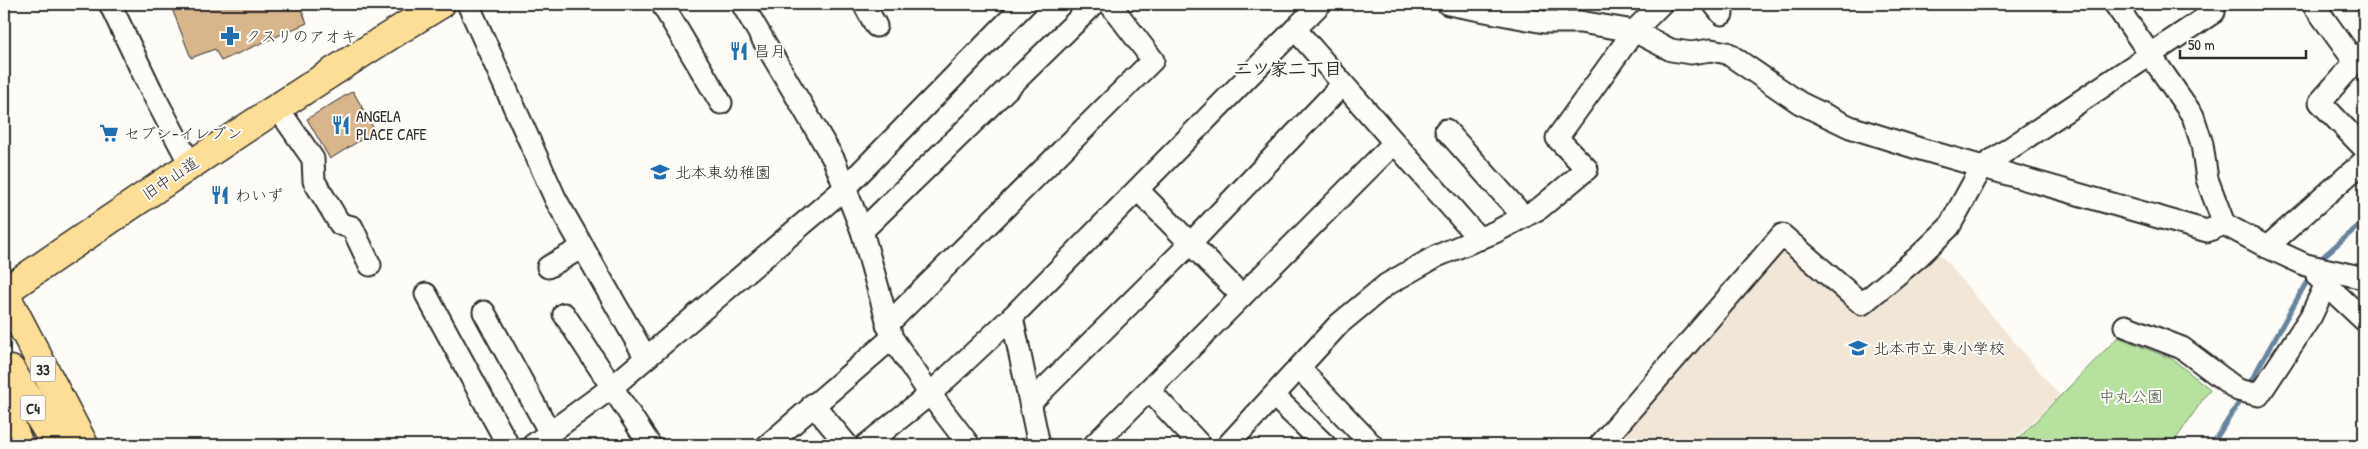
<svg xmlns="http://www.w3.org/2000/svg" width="2368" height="449" font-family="'Patrick Hand','Klee One',sans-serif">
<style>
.built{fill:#f2e7d7}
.green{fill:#b6e19e;stroke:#708664}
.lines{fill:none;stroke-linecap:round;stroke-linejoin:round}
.stream{stroke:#66849d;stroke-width:5}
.building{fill:#d9b58b;stroke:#2b2b2b}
.minor-casing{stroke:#2b2b2b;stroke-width:25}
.major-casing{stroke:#2b2b2b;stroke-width:31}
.highway-casing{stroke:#2b2b2b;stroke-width:31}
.minor{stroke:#fdfcf7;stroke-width:21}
.major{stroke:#fdde96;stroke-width:28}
.highway{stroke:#fdde96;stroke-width:28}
.labels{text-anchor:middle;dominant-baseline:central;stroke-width:4;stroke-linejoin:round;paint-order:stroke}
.shield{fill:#fdfcf7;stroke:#6a6a68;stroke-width:1}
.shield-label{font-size:15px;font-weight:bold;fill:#2b2b2b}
.poi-label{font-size:16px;fill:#2b2b2b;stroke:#fdfcf7;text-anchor:start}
.street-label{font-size:16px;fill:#2b2b2b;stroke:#fdfcf7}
.park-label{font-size:16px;fill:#4e5848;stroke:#fdfcf7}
.neighbourhood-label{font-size:18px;font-weight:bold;fill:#2b2b2b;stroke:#fdfcf7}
</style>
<rect width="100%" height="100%" fill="#fdfcf7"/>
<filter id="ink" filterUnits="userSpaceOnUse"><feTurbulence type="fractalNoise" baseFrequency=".02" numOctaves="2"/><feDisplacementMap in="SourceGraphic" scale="10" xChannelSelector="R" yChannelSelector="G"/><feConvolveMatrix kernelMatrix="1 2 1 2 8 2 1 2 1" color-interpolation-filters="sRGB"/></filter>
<g filter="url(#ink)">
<path class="built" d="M1783,248L1862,316L1940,254L2060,396L2008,445H1609Z"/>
<path class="green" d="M2118,337L2172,359L2210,389L2172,445H2012Z"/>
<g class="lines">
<g class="stream">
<path d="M2317,262L2364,221"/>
<path d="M2248,386L2310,276"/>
<path d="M2212,445L2243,396"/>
</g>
</g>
<g class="building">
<path d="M176,4H299L307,23L221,61L215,49L191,58L171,6Z"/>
<path d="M353,91L375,131L330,159L307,119Z"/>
</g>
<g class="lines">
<g class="minor-casing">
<g id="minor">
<path d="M110,4L151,90L190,164"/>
<path d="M468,4L556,200L646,358"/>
<path d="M662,4L721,103"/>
<path d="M742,4L834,160L862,231L892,338L930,394L969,445"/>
<path d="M864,4L876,26"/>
<path d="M1448,4L1544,22H1580L1634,31L1671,50L1691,53L1711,50L1727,53L1800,103L1850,127L1917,148L2207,231L2224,224"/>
<path d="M1714,4L1722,14"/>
<path d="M2115,4L2193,116L2202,144L2207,179L2224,224L2267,247L2306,265L2364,278"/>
<path d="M2313,4L2355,62"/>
<path d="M1295,29L1320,4"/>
<path d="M2364,52L2320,102L2364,148"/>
<path d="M277,107L313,159L314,181L340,224L352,227L370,265"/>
<path d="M1446,130L1524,217"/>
<path d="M1138,190L1242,296"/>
<path d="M862,231L1094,4"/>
<path d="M2267,247L2364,161"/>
<path d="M548,267L583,247"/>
<path d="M2317,276L2364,320"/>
<path d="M426,294L508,445"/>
<path d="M484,312L550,433"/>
<path d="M564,314L650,445"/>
<path d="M887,325L1153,60L1110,4"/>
<path d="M2125,326L2182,348L2238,390L2259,395L2311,316L2326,284"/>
<path d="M1299,368L1372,445"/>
<path d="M1149,390L1200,445"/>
<path d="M1274,396L1325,445"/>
<path d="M1031,402L1191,243L1342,85"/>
<path d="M813,404L847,445"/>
<path d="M533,445L611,388L845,188L1025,4"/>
<path d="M768,445L892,338"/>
<path d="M866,445L930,394L1012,317"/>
<path d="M1039,445L1012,317L1295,29L1479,239"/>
<path d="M1094,445L1394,143"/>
<path d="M1228,445L1339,324L1386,285L1437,256L1495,232L1540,208L1587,169L1557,138L1634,31L1661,4"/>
<path d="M1600,445L1782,235L1862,304L1918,257L1949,227L1982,167L2214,12L2209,4"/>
</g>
</g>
<g class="major-casing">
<g id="major">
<path d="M4,292C148,193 292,95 441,4"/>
<path d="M4,292L84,445"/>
<path d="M4,406L19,445"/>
</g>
</g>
<g class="highway-casing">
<path id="highway" d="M11,370L56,445"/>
</g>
<use href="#minor" class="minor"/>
<use href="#major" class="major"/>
<use href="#highway" class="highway"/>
</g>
</g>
<defs>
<g id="pharmacy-bare" transform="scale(1.5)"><path d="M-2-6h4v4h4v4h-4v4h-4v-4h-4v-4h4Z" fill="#1f6fb2" stroke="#fdfcf7" stroke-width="2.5" paint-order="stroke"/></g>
<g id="restaurant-bare" transform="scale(1.5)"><path d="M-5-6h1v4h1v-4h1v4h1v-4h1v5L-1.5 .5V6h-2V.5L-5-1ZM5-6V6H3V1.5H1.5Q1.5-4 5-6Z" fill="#1f6fb2" stroke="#fdfcf7" stroke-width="2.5" paint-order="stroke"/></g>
<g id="supermarket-bare" transform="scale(1.5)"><path d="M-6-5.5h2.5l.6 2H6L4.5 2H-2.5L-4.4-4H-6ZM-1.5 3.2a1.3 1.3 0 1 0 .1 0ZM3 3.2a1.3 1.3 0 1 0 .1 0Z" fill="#1f6fb2" stroke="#fdfcf7" stroke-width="2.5" paint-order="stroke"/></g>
<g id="school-bare" transform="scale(1.5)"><path d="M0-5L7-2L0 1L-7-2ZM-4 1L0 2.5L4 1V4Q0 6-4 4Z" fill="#1f6fb2" stroke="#fdfcf7" stroke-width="2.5" paint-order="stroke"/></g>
</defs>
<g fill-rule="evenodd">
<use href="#pharmacy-bare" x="230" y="36"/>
<use href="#restaurant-bare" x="739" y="51"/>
<use href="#restaurant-bare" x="341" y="125"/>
<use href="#supermarket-bare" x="109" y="133"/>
<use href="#school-bare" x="660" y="172"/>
<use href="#restaurant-bare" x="220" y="195"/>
<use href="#school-bare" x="1858" y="348"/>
</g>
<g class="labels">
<g class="shield">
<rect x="30.5" y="356.5" width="25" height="25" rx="4"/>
<rect x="20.5" y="395.5" width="25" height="25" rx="4"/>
</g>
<g class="shield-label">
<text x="43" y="369">33</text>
<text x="33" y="408">C4</text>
</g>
<g class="poi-label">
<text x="245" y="36">クスリのアオキ</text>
<text x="754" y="51">昌月</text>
<text x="356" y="116">ANGELA<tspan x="356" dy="18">PLACE CAFE</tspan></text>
<text x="124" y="133">セブン-イレブン</text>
<text x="675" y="172">北本東幼稚園</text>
<text x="235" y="195">わいず</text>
<text x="1873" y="348">北本市立 東小学校</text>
</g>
<g class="street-label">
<text transform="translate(170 178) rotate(-34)">旧中山道</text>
</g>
<g class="park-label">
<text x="2131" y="396">中丸公園</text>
</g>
<g class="neighbourhood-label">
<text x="1288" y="68">二ツ家二丁目</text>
</g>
</g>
<rect width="2368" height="449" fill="none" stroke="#fdfcf7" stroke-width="20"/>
<rect x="10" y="10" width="2348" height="429" fill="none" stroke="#2b2b2b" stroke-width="2" filter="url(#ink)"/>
<path d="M2180 50v8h126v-8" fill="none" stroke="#2b2b2b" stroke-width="2.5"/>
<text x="2188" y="50" font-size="15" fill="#2b2b2b" stroke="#fdfcf7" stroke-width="4" paint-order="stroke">50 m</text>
</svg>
